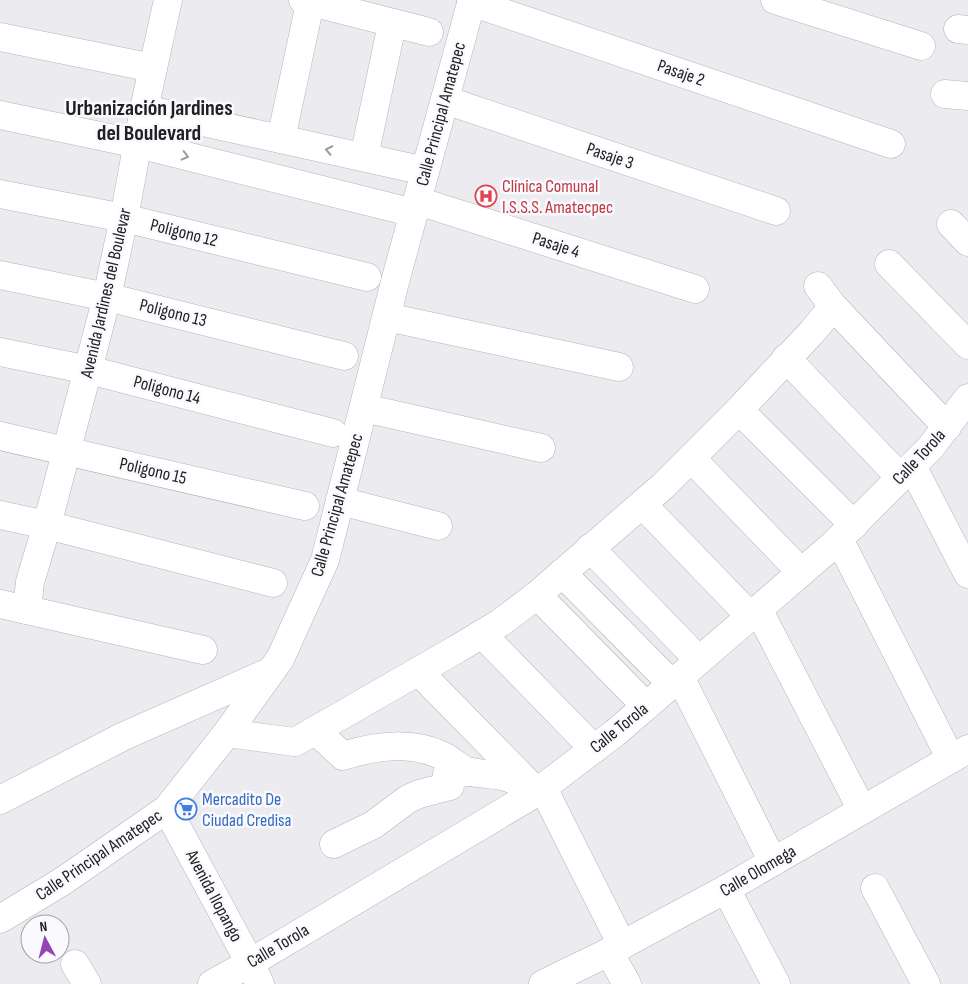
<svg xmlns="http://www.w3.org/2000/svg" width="968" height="984" font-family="'Sofia Sans Condensed',sans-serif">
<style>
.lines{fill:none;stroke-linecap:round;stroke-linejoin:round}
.minor-casing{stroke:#b4b4b8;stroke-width:29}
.minor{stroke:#fff;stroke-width:28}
.oneway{stroke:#9b9b9c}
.labels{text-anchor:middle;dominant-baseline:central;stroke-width:5;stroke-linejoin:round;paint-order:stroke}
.street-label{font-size:18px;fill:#212122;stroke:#faf9fe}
.health-label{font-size:18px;fill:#be3a42;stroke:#faf9fe;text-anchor:start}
.shop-label{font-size:18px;fill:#366cbe;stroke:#faf9fe;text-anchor:start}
.district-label{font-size:22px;font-weight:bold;fill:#212122;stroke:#faf9fe}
</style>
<rect width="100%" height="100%" fill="#ececf0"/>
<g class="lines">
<g class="minor-casing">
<g id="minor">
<path d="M168,0L144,109L124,218L107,297L47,525L30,582L27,610L203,650"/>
<path d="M303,0L429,32"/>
<path d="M775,0L921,46"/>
<path d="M471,2L891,144"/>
<path d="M958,29L968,30"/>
<path d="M0,37L153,68"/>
<path d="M945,94L968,96"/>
<path d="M445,100L776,211"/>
<path d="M144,109L425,171"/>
<path d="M0,115L138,144L414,213"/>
<path d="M281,139L309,8"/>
<path d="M364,157L390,34"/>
<path d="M0,194L124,218L367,277"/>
<path d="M418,201L695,289"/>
<path d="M951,224L968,242"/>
<path d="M889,264L968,345"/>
<path d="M0,275L107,297L344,356"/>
<path d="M832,305L947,427"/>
<path d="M387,317L619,367"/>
<path d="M0,352L89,370L333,433"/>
<path d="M786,358L900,477"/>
<path d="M364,408L541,448"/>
<path d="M739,410L854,525"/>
<path d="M0,436L305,506"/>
<path d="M691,458L801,572"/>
<path d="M912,466L968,574"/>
<path d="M340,501L438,526"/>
<path d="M642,504L750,616"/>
<path d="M0,515L47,525L273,583"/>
<path d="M839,539L951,759"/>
<path d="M590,548L699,660"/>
<path d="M562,573L672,684"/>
<path d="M537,595L646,706"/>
<path d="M0,604L27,610"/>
<path d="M758,609L862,810"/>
<path d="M482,634L594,749"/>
<path d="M418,671L529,784"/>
<path d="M680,677L773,862"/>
<path d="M315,730L343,756C374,746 411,741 441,755C451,759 458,768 467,771C481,775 496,773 509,778C519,782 528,788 537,792"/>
<path d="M227,733L295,742L457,649L500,623L537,595L663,486L739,410L812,332L827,314L832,305L818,286"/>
<path d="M543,788L622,945"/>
<path d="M0,800L124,736L269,672"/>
<path d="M167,809L250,963L260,984"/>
<path d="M334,844L373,825L408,799L419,794L450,786L447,774L469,772"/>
<path d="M875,888L926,984"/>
<path d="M726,889L776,984"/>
<path d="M0,919L63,881L167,809L227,733L280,659L325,560L396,278L472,0"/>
<path d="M609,952L627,984"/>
<path d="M75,964L87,984"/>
<path d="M212,984L250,963L537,792L615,733L834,544L931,447L968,398"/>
<path d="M543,984L609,952L726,889L968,749"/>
</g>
</g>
<use href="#minor" class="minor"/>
</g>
<defs><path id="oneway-chevron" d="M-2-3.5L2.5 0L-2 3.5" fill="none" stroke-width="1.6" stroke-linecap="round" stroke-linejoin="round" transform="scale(1.25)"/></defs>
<g class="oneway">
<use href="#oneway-chevron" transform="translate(329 150) rotate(-168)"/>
<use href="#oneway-chevron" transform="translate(185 156) rotate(14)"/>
</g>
<defs>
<g id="hospital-ring" transform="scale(1.125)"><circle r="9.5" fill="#faf9fe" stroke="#e0444e" stroke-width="1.5"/><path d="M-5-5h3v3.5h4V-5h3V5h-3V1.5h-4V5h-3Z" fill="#e0444e"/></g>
<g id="supermarket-ring" transform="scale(1.125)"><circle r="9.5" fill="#faf9fe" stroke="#3f7fe0" stroke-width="1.5"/><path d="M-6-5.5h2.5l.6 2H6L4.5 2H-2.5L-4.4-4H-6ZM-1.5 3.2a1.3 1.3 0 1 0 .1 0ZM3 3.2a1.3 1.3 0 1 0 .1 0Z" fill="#3f7fe0"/></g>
</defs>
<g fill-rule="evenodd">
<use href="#hospital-ring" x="486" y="196"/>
<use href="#supermarket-ring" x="186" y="809"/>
</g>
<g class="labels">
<g class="street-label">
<text transform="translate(681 73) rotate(19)">Pasaje 2</text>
<text transform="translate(441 114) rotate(-75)">Calle Principal Amatepec</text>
<text transform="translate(610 156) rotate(19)">Pasaje 3</text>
<text transform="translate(184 233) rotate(14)">Poligono 12</text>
<text transform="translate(556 245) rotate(18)">Pasaje 4</text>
<text transform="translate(106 293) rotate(-77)">Avenida Jardines del Boulevar</text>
<text transform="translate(173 313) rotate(14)">Poligono 13</text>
<text transform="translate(167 390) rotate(15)">Poligono 14</text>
<text transform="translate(919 457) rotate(-47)">Calle Torola</text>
<text transform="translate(153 471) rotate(13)">Poligono 15</text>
<text transform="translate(337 505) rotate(-74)">Calle Principal Amatepec</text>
<text transform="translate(619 728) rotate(-39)">Calle Torola</text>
<text transform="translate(99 855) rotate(-34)">Calle Principal Amatepec</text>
<text transform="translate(758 871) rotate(-30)">Calle Olomega</text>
<text transform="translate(214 896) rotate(62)">Avenida Ilopango</text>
<text transform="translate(278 946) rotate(-31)">Calle Torola</text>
</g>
<g class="health-label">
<text x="502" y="186">Clínica Comunal<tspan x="502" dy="21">I.S.S.S. Amatecpec</tspan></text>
</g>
<g class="shop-label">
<text x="202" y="799">Mercadito De<tspan x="202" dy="21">Ciudad Credisa</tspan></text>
</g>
<g class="district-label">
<text x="149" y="108">Urbanización Jardines<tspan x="149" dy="25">del Boulevard</tspan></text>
</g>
</g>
<g transform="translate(45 939) rotate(353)"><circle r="24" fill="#faf9fe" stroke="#a3a3a6"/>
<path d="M0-4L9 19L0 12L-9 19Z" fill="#9544b3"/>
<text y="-8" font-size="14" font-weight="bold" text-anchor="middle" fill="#212122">N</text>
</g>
</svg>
